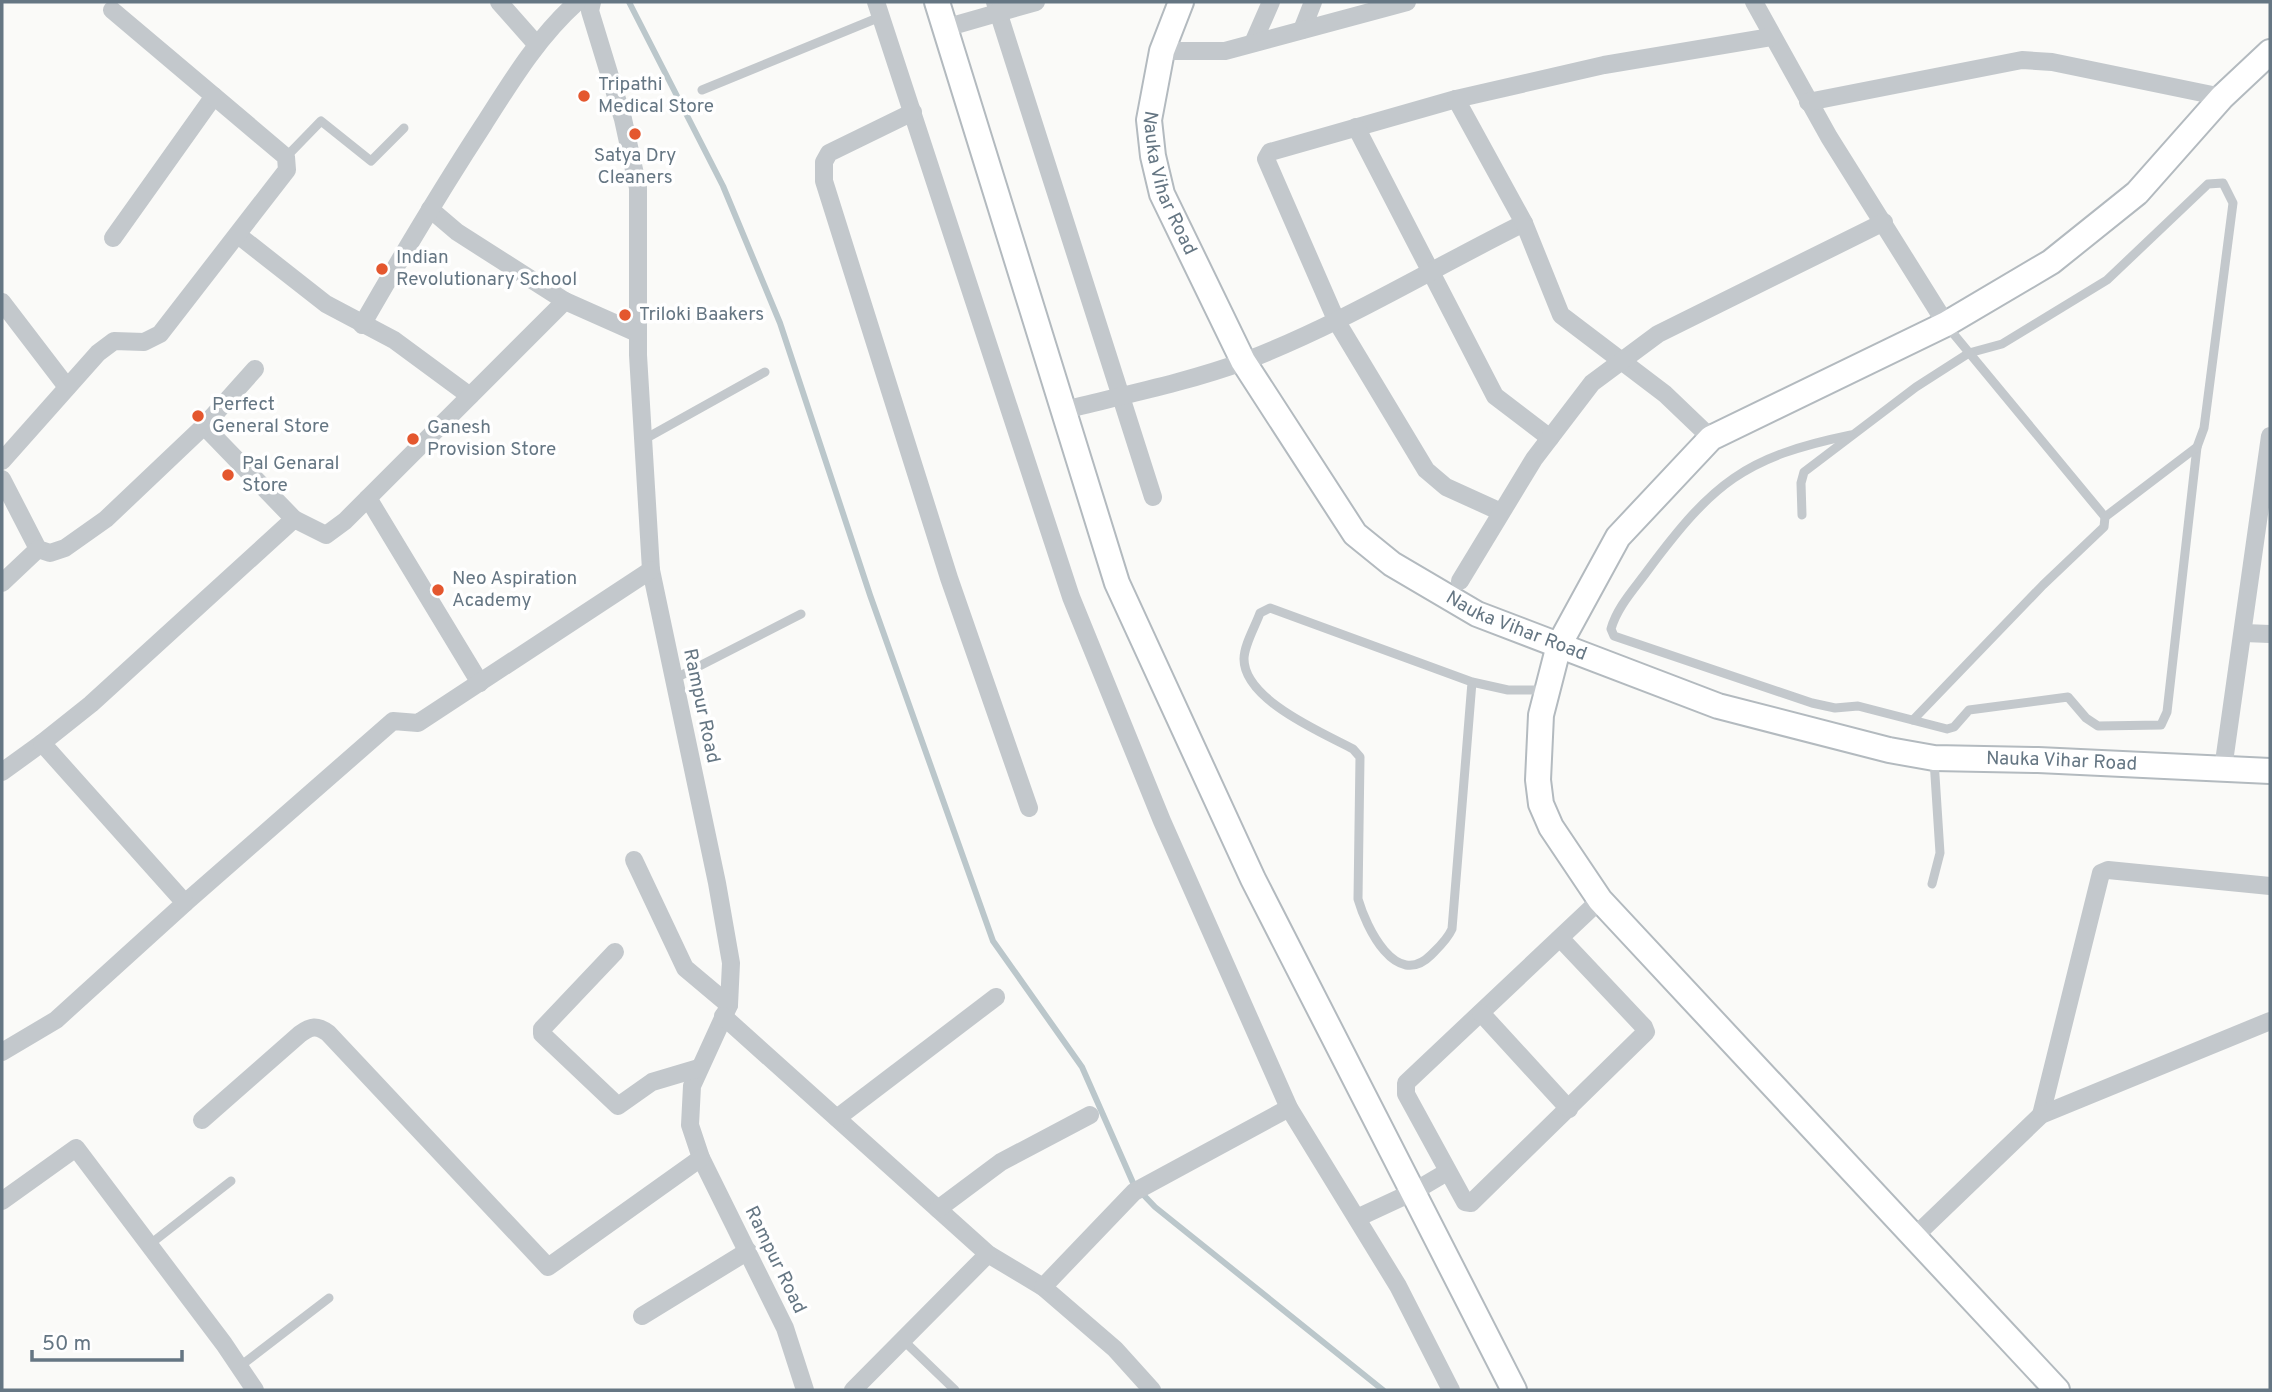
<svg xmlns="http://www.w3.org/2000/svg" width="2272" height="1392" font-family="Overpass,sans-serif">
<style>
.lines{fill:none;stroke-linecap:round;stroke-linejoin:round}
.stream{stroke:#bbc7cb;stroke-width:6}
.secondary-casing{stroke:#b3babf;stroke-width:28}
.lane{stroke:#c3c8cc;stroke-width:9}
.street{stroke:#c3c8cc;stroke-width:18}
.secondary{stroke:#fff;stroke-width:24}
.poi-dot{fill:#e4572e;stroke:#fff;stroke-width:2.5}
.labels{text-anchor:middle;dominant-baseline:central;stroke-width:7;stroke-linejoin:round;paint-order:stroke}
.poi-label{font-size:19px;fill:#657683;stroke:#fff;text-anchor:start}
.street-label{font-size:19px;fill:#657683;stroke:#fff}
</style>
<rect width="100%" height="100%" fill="#fafaf8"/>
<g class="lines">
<path class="stream" d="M629,2L723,186L780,323L870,595L993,941L1082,1067L1134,1185L1155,1207L1383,1390"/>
<g class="secondary-casing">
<g id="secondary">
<path d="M937,2L1117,583L1253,879L1514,1390"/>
<path id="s1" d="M1181,2L1162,51L1149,120L1153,156L1162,194L1243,361L1355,534L1392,564L1477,614L1718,706L1889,750L1934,758L2038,760L2270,771"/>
<path d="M2057,1390L1600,900L1551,827L1541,804L1538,780L1541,715L1559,645L1618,537L1711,438L1946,324L2051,262L2137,193L2222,97L2270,52"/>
</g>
</g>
<g class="lane">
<path d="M702,90L880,17"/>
<path d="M286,157L321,121L371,161L404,128"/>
<path d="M1851,435C1744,457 1713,483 1648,570C1635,588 1617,607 1611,629L1614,636L1812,703L1835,708L1858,706L1947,729L1954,727L1969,710L2068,697L2086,718L2098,726L2161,725L2167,712L2197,447"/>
<path d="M643,440L765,372"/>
<path d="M1802,515L1801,483L1804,472L1916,387L1969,353L2002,344L2107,280L2208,184L2223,183L2233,203L2204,428L2197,447L2105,517"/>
<path d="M674,679L801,614"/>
<path d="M1472,682L1452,929C1447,940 1439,947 1431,955C1396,990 1366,927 1358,899L1360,757L1353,749C1323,733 1244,700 1244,659C1244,645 1255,627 1260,613L1270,608L1472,682L1508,690H1546"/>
<path d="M1913,720L2043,585L2104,527L2105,517L1947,326"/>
<path d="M1932,884L1940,853L1934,760"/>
<path d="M149,1245L231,1181"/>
<path d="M903,1340L955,1390"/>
<path d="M239,1367L329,1298"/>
</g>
<g class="street">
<path d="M499,2L537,45"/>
<path d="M592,2L590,11L623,119L638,188V355L651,570L717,883L731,963L729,1005L692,1086L690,1125L701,1158L785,1328L805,1390"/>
<path d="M876,2L1071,597L1162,821L1289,1108L1398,1286L1451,1390"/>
<path d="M995,2L1153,497"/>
<path d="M1754,2L1829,137L1946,324"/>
<path d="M945,28L1036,2"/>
<path d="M1302,30L1313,2"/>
<path d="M1253,43L1271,2"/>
<path d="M1162,51H1225L1407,2"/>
<path d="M1456,99L1270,152L1266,159L1337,322L1426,470L1446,487L1501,512"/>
<path d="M1808,102L2022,60L2052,62L2222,97"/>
<path d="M913,112L829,153L824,162V181L949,578L1029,808"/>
<path d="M1356,127L1495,396L1550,438"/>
<path d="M430,209L457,232L565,301"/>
<path d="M238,235L326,304L394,340L470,396"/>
<path d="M113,238L214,96"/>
<path d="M2,302L67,387"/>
<path d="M362,325C401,257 441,190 484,124C512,80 538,37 577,2"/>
<path d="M1064,410C1124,395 1188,382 1245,361C1342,324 1431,269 1524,223"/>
<path d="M204,426L294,519"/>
<path d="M1711,438L1665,394L1561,315L1524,223L1456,99L1604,65L1771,37"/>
<path d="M2,461L98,353L114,341L144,342L160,334L287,170L286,157L112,10"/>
<path d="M2,479L38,549L50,553L65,548L106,519L204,426L255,369"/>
<path d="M368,498L480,683"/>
<path d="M1460,581L1534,459L1592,383L1658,334L1884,222"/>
<path d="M2,583L38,549"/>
<path d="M2244,633L2270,634"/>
<path d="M2223,769L2270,436"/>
<path d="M2,772L42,743"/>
<path d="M634,860L685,968L729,1005"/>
<path d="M185,903L393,721L418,723L651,570"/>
<path d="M1560,938L1644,1027L1646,1032L1471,1203L1465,1202L1406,1094V1083L1600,900"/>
<path d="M615,952L542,1029V1034L618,1106L652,1082L699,1068"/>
<path d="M1481,1013L1569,1109"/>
<path d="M723,1016L988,1254L1043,1287L1115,1349L1152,1390"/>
<path d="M2,1052L56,1020L185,903L42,743L91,704L294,519L326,535L345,521L565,301L637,333"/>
<path d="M2041,1115L2101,873L2108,870L2270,886"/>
<path d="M837,1118L996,997"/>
<path d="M202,1120L300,1034C311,1026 317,1025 328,1033L548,1267L701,1158"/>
<path d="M2,1201L76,1148L224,1344L255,1390"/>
<path d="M938,1209L1001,1162L1090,1115"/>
<path d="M1357,1218L1413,1192L1447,1172"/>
<path d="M1915,1236L2041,1115L2270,1021"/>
<path d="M1043,1287L1134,1192L1289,1108"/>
<path d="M642,1316L748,1251"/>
<path d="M853,1390L988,1254"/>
</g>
<use href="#secondary" class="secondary"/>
</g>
<g class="poi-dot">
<circle cx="584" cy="96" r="7"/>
<circle cx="635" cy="134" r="7"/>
<circle cx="382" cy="269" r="7"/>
<circle cx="625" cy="315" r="7"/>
<circle cx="198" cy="416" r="7"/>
<circle cx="413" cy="439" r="7"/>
<circle cx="228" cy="475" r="7"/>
<circle cx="438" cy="590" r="7"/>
</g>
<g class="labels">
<g class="poi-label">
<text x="598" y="85">Tripathi<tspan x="598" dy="22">Medical Store</tspan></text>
<text x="635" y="156" text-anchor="middle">Satya Dry<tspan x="635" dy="22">Cleaners</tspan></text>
<text x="396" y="258">Indian<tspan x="396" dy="22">Revolutionary School</tspan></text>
<text x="639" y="315">Triloki Baakers</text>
<text x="212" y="405">Perfect<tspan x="212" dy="22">General Store</tspan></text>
<text x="427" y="428">Ganesh<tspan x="427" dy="22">Provision Store</tspan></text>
<text x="242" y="464">Pal Genaral<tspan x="242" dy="22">Store</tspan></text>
<text x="452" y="579">Neo Aspiration<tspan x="452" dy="22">Academy</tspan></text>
</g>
<g class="street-label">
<text stroke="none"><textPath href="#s1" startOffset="189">Nauka Vihar Road</textPath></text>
<text stroke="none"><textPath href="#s1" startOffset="777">Nauka Vihar Road</textPath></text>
<text transform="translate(701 706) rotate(78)">Rampur Road</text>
<text stroke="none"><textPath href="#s1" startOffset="1344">Nauka Vihar Road</textPath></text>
<text transform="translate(775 1260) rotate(64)">Rampur Road</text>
</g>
</g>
<rect width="2272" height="1392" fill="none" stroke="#657683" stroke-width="7"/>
<path d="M32 1350v10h150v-10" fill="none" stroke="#657683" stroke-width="3.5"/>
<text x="42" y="1350" font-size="21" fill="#657683" stroke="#ffffff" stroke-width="5" paint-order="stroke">50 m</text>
</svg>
